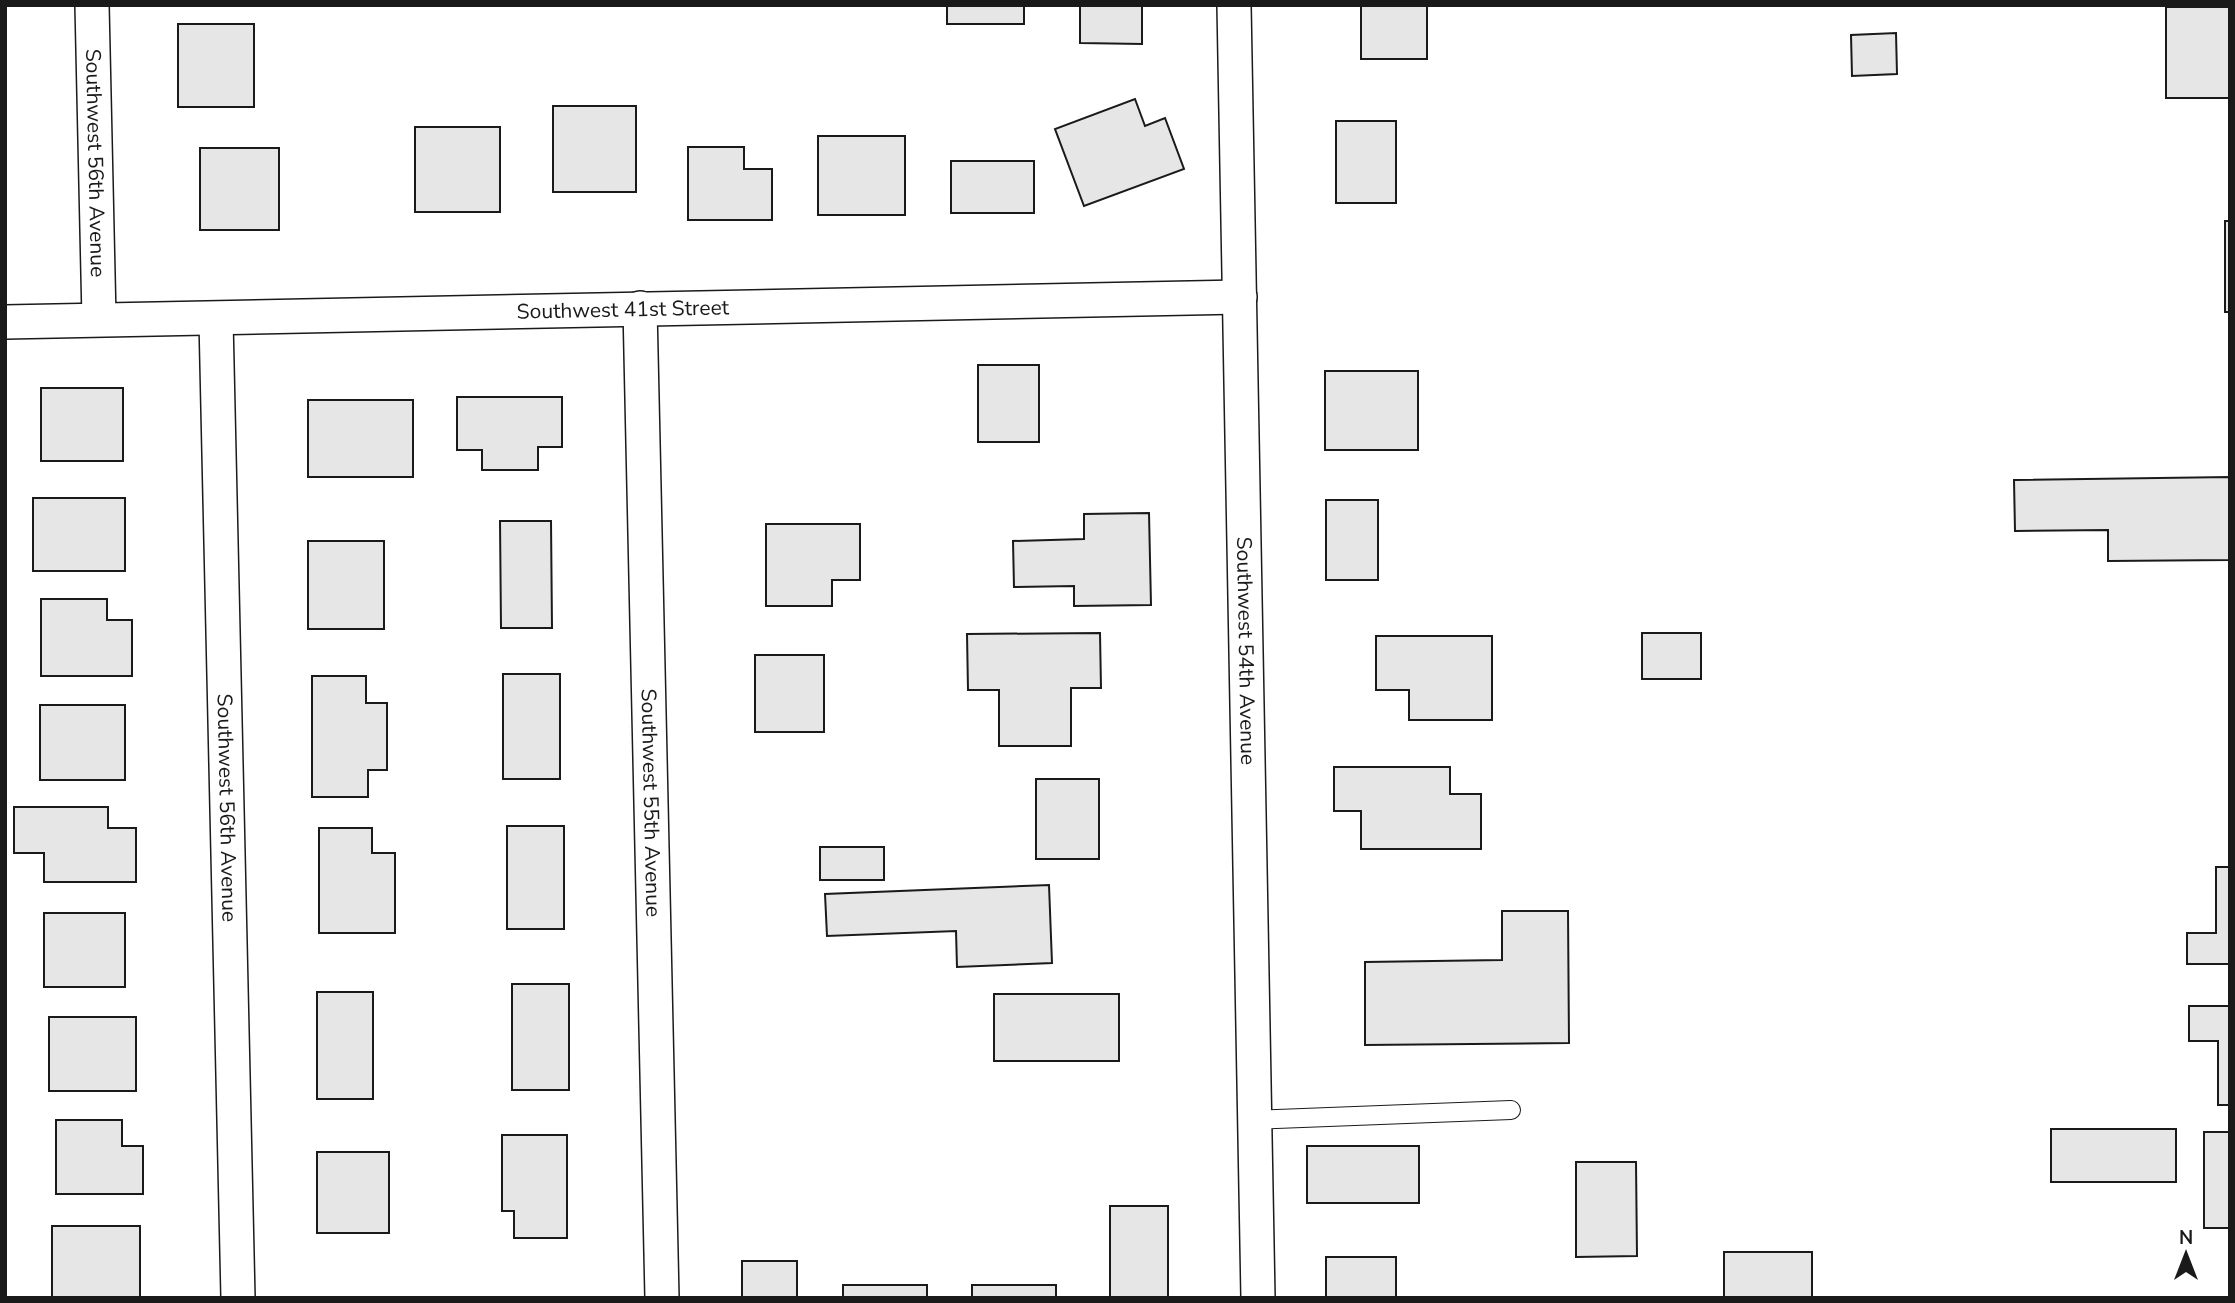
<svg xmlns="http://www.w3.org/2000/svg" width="2235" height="1303" font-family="'Nunito Sans',sans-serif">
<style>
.building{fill:#e6e6e6;stroke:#1a1a1a;stroke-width:2}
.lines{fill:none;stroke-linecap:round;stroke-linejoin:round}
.lane-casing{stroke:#1a1a1a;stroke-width:20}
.street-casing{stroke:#1a1a1a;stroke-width:36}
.lane{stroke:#fff;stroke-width:18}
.street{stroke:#fff;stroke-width:33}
.labels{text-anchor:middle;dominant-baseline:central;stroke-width:5;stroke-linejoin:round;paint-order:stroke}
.street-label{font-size:21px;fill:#1a1a1a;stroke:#fff}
</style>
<rect width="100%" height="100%" fill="#fff"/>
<g class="building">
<rect x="947" y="5" width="77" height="19"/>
<path d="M1080,5H1142V44L1080,43Z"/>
<rect x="1361" y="5" width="66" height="54"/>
<rect x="2166" y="7" width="64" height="91"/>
<rect x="178" y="24" width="76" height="83"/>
<path d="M1896,33L1897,74L1852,76L1851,35Z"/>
<path d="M1135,99L1145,126L1165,118L1184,169L1084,206L1055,129Z"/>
<rect x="553" y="106" width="83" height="86"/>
<rect x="1336" y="121" width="60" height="82"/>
<rect x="415" y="127" width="85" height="85"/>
<rect x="818" y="136" width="87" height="79"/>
<path d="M688,147H744V169H772V220H688Z"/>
<rect x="200" y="148" width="79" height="82"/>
<rect x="951" y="161" width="83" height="52"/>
<rect x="2225" y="221" width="5" height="91"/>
<rect x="978" y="365" width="61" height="77"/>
<rect x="1325" y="371" width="93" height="79"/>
<rect x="41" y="388" width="82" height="73"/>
<path d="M457,397H562V447H538V470H482V450H457Z"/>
<rect x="308" y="400" width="105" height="77"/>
<path d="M2230,477V560L2108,561V530L2015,531L2014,480Z"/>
<rect x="33" y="498" width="92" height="73"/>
<rect x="1326" y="500" width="52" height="80"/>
<path d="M1149,513L1151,605L1074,606V586L1014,587L1013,541L1084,539V514Z"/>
<path d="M500,521H551L552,628H501Z"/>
<path d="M766,524H860V580H832V606H766Z"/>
<rect x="308" y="541" width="76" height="88"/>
<path d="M41,599H107V620H132V676H41Z"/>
<path d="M1100,633L1101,688H1071V746H999V690H968L967,634Z"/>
<rect x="1642" y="633" width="59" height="46"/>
<path d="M1376,636H1492V720H1409V690H1376Z"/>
<rect x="755" y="655" width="69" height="77"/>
<rect x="503" y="674" width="57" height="105"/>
<path d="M312,676H366V703H387V770H368V797H312Z"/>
<rect x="40" y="705" width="85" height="75"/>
<path d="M1334,767H1450V794H1481V849H1361V811H1334Z"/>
<rect x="1036" y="779" width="63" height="80"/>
<path d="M14,807H108V828H136V882H44V853H14Z"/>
<rect x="507" y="826" width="57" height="103"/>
<path d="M319,828H372V853H395V933H319Z"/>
<rect x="820" y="847" width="64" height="33"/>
<path d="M2216,867H2230V964H2187V933H2216Z"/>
<path d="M1049,885L1052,963L957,967L956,931L827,936L825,894Z"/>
<path d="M1502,911H1568L1569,1043L1365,1045V962L1502,960Z"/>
<rect x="44" y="913" width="81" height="74"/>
<rect x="512" y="984" width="57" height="106"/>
<rect x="317" y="992" width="56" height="107"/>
<rect x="994" y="994" width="125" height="67"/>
<path d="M2189,1006H2230V1105H2218V1041H2189Z"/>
<rect x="49" y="1017" width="87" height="74"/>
<path d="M56,1120H122V1146H143V1194H56Z"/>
<rect x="2051" y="1129" width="125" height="53"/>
<rect x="2204" y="1132" width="26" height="96"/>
<path d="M502,1135H567V1238H514V1211H502Z"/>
<rect x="1307" y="1146" width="112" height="57"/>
<rect x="317" y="1152" width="72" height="81"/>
<path d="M1576,1162H1636L1637,1256L1576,1257Z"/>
<rect x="1110" y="1206" width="58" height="92"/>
<rect x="52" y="1226" width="88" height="72"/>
<rect x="1724" y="1252" width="88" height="46"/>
<rect x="1326" y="1257" width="70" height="41"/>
<rect x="742" y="1261" width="55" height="37"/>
<rect x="843" y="1285" width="84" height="13"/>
<rect x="972" y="1285" width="84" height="13"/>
</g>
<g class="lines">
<g class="lane-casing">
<path id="lane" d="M1252,1120L1511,1110"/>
</g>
<g class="street-casing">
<g id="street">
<path id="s1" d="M92,5L99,319"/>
<path id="s2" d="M1234,5L1258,1298"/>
<path id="s3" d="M640,308L662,1298"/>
<path id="s4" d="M216,320L238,1298"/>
<path id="s5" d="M5,322L1240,297"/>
</g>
</g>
<use href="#lane" class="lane"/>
<use href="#street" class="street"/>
</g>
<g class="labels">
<g class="street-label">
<text stroke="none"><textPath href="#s1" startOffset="158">Southwest 56th Avenue</textPath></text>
<text stroke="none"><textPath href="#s5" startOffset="618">Southwest 41st Street</textPath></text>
<text stroke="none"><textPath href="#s2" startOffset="646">Southwest 54th Avenue</textPath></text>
<text stroke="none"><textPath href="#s3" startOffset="495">Southwest 55th Avenue</textPath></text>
<text stroke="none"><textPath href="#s4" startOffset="488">Southwest 56th Avenue</textPath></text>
</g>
</g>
<rect width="2235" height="1303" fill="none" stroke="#1a1a1a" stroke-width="14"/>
<g transform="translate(2186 1254)" stroke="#ffffff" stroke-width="5" paint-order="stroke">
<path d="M0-5L12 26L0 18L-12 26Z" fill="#1a1a1a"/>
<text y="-10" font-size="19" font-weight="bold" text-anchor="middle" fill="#1a1a1a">N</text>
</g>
</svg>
